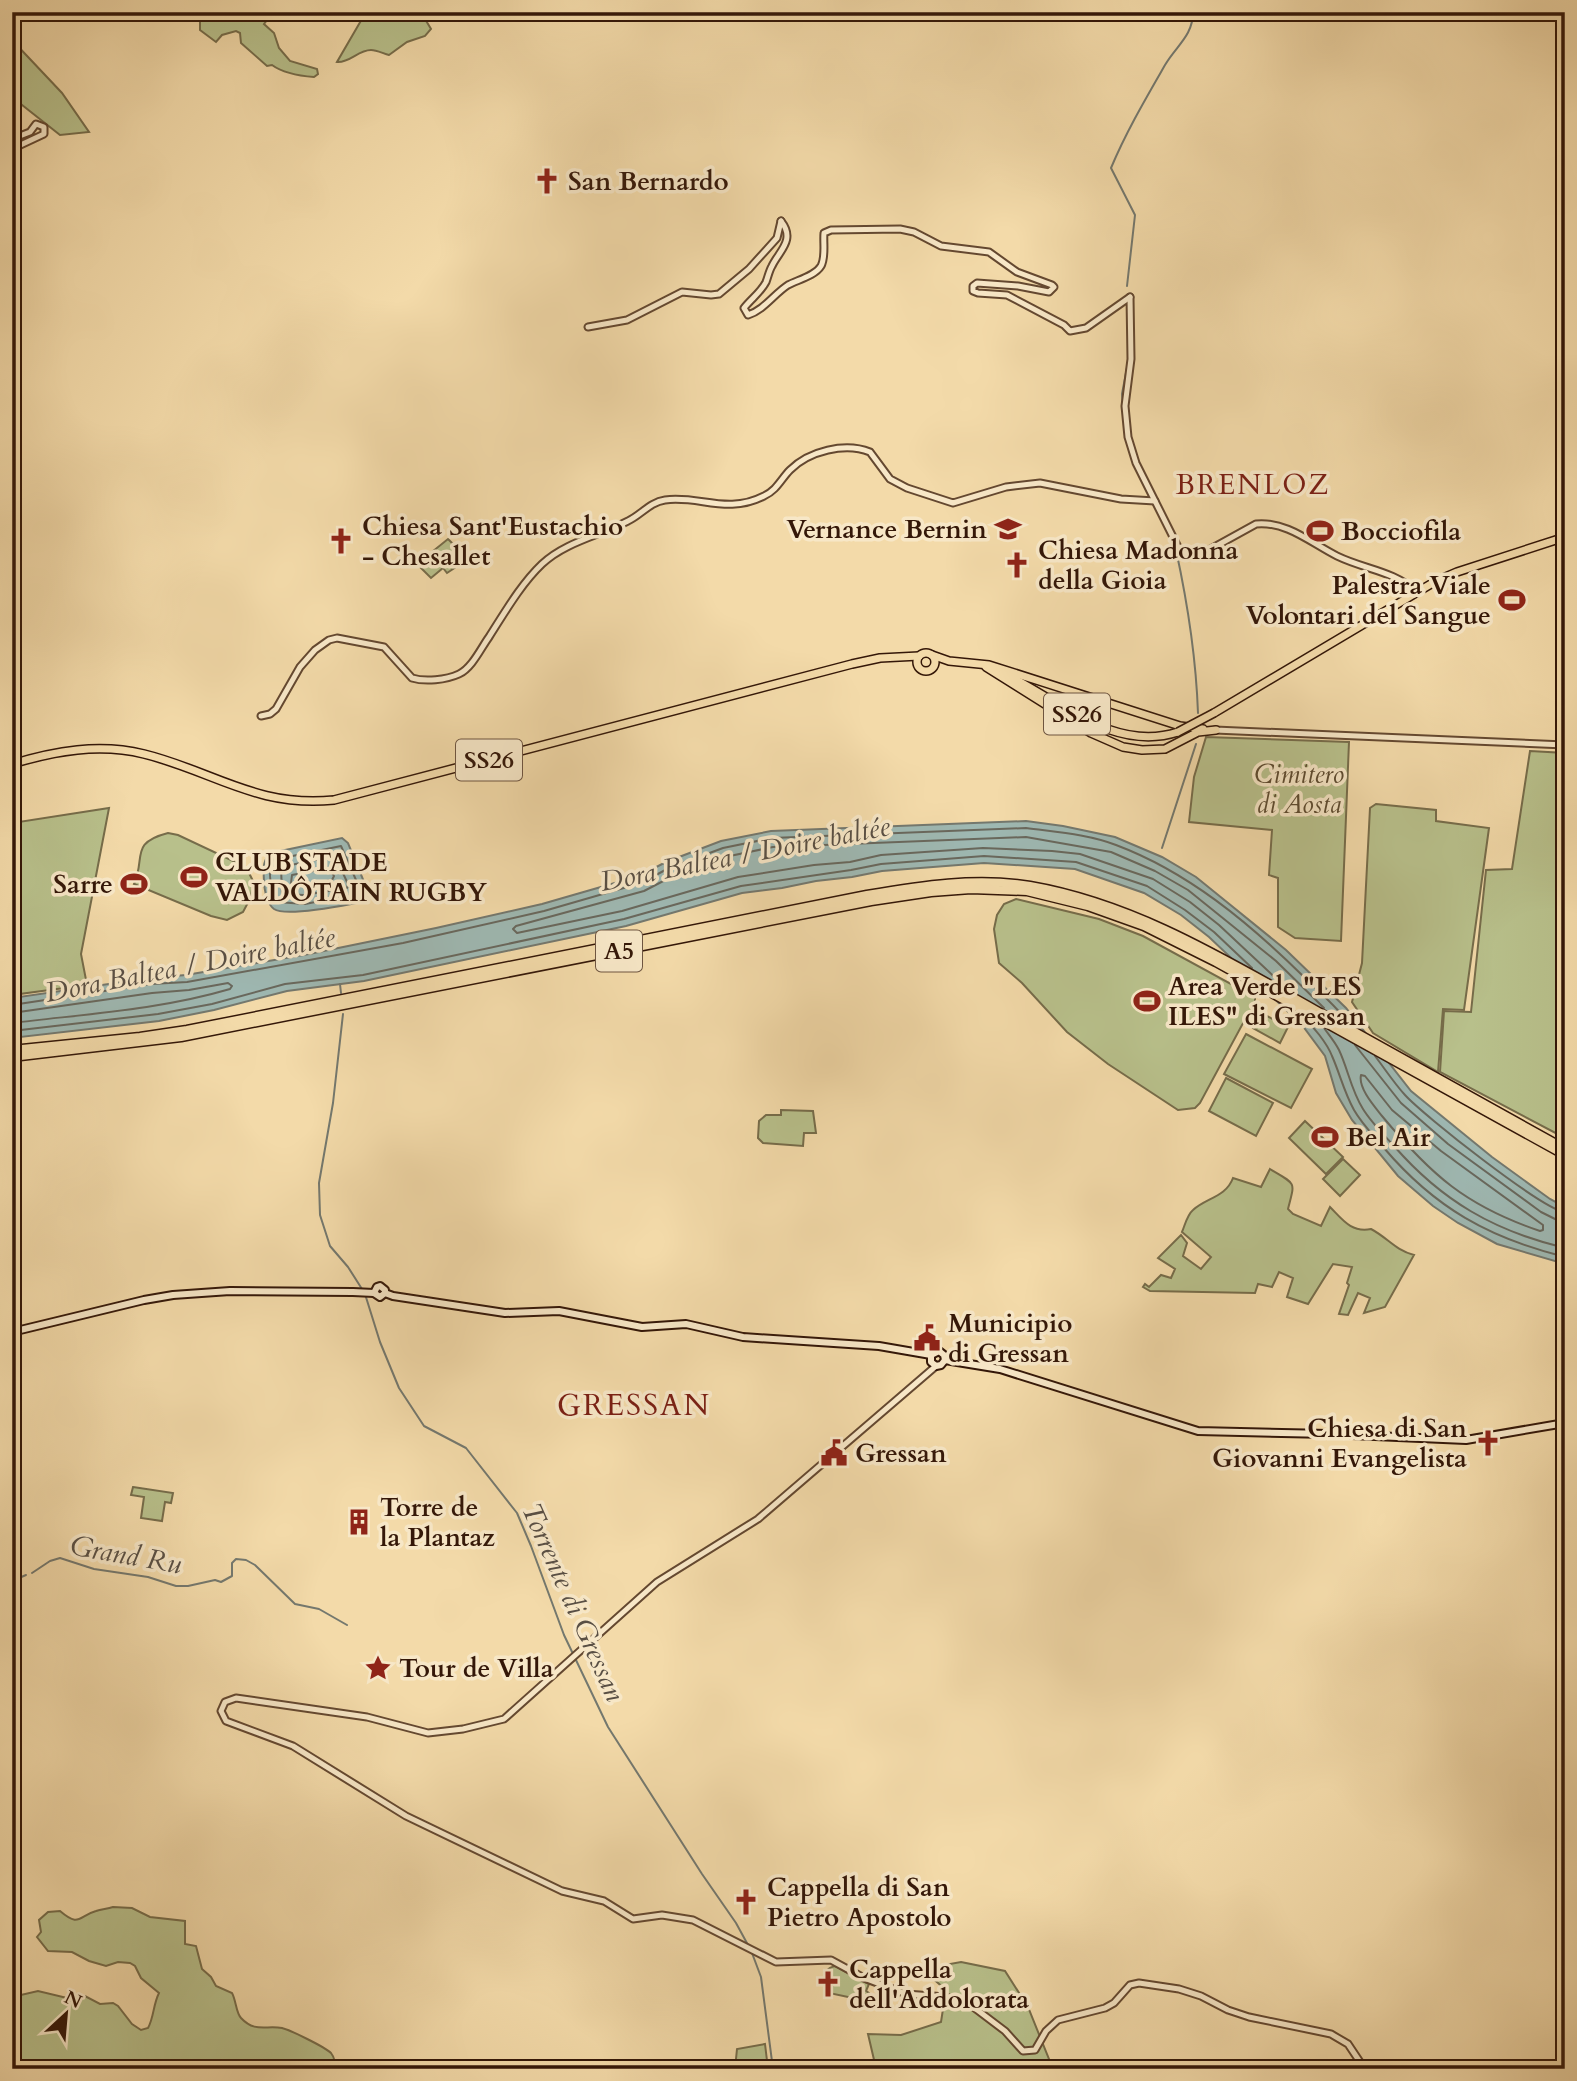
<svg xmlns="http://www.w3.org/2000/svg" width="1577" height="2081" font-family="Cardo,serif">
<style>
.green{fill:#b8c08b;stroke:#766c4a;stroke-width:2}
.water{fill:#9eb8b2;stroke:#74786e;stroke-width:2}
.lines{fill:none;stroke-linecap:round;stroke-linejoin:round}
.shore{stroke:#69685d;stroke-width:2}
.stream{stroke:#74786e;stroke-width:2}
.tertiary-casing{stroke:#644830;stroke-width:9}
.secondary-casing{stroke:#341708;stroke-width:10}
.primary-casing{stroke:#341708;stroke-width:10}
.motorway-casing{stroke:#341708;stroke-width:11}
.tertiary{stroke:#f7e7c7;stroke-width:5}
.secondary{stroke:#f7e7c7;stroke-width:6}
.primary{stroke:#f3daa9;stroke-width:7}
.motorway{stroke:#f3daa9;stroke-width:8}
.primary-bridge-casing{stroke:#341708;stroke-width:10;stroke-linecap:butt}
.primary-bridge{stroke:#f3daa9;stroke-width:7}
.labels{text-anchor:middle;dominant-baseline:central;stroke-width:7;stroke-linejoin:round;paint-order:stroke}
.shield{fill:#f7e7c7;stroke:#6e5541;stroke-width:2}
.shield-label{font-size:24px;font-weight:bold;fill:#341708}
.poi-label{font-size:26px;font-weight:bold;fill:#341708;stroke:#f7e7c7;text-anchor:start}
.park-label{font-size:26px;font-style:italic;fill:#5c4a2f;stroke:#f7e7c7}
.neighbourhood-label{font-size:28px;letter-spacing:2px;fill:#7a1f14;stroke:#f7e7c7}
.water-label{font-size:28px;font-style:italic;fill:#594f44;stroke:#f7e7c7}
.quarter-label{font-size:30px;letter-spacing:2px;fill:#7a1f14;stroke:#f7e7c7}
</style>
<rect width="100%" height="100%" fill="#f3daa9"/>
<filter id="stains"><feTurbulence type="fractalNoise" baseFrequency=".00286" numOctaves="4"/><feColorMatrix values="0 0 0 0 .2 0 0 0 0 .09 0 0 0 0 .02 0 0 0 .5 -.17"/></filter>
<radialGradient id="worn" r=".72"><stop offset=".6" stop-color="#630" stop-opacity="0"/><stop offset="1" stop-color="#630" stop-opacity=".3"/></radialGradient>
<g class="green">
<path d="M178,12H268L267,20L264,24L274,33L279,48L290,61L317,69L318,74L314,77C300,76 283,73 272,65L267,66L241,43L240,33L236,31L222,35L216,42L200,30V15Z"/>
<path d="M366,12H425V19L431,29L425,36L407,42L389,55C384,54 377,50 371,50C358,50 350,63 337,62Z"/>
<path d="M12,40L62,93L89,132L60,135L12,97Z"/>
<path d="M448,539L468,559L447,573L443,568L431,578L417,564Z"/>
<path d="M1206,737L1349,742L1341,941L1295,938L1278,927V878L1269,875L1272,830L1189,822L1194,777Z"/>
<path d="M1530,751L1565,753V1138L1440,1072L1444,1011L1471,1012L1486,870L1512,869Z"/>
<path d="M1376,804L1436,810V821L1489,828L1464,1010L1443,1009L1438,1072L1373,1033L1352,1002L1362,963L1370,808Z"/>
<path d="M109,808L81,954L87,985L12,995V823Z"/>
<path d="M168,833L178,835L246,867L253,881L251,897L243,912L227,920L211,916L134,884C146,858 129,843 168,833Z"/>
<path d="M1016,899L1099,919L1143,936L1255,997V1005L1242,1025L1200,1103L1195,1108L1178,1110L1108,1064L1067,1032L1022,983L999,963L994,929L997,915L1004,904Z"/>
<path d="M1261,1013L1288,1027L1280,1043L1253,1028Z"/>
<path d="M1246,1034L1312,1069L1291,1108L1224,1074Z"/>
<path d="M1226,1078L1273,1103L1256,1136L1209,1111Z"/>
<path d="M781,1110L813,1111L816,1133H804L803,1146L763,1143L758,1138L759,1121L766,1115H781Z"/>
<path d="M1305,1121L1343,1157L1326,1174L1289,1138Z"/>
<path d="M1343,1159L1360,1175L1340,1196L1323,1179Z"/>
<path d="M1270,1169C1297,1185 1295,1181 1288,1209L1293,1214L1321,1226L1330,1207C1342,1219 1351,1233 1371,1229C1388,1238 1395,1250 1414,1255L1385,1307L1364,1313L1370,1298L1358,1293L1348,1315L1339,1314L1349,1285L1347,1283L1352,1267L1333,1264L1308,1304L1287,1297L1293,1278L1279,1272L1272,1287L1258,1284L1255,1293L1150,1291L1143,1287L1145,1284L1149,1287L1161,1275L1171,1278L1175,1269L1158,1258L1181,1235L1187,1243L1183,1256L1201,1269L1211,1257L1182,1232C1185,1225 1187,1215 1193,1210C1206,1198 1226,1197 1233,1178L1261,1187Z"/>
<path d="M133,1487L173,1493L171,1503L165,1502L162,1521L141,1518L144,1497L131,1495Z"/>
<path d="M113,1907L132,1908L150,1917L185,1921V1944L196,1946L202,1969L211,1977L216,1986L232,1993C236,2000 236,2013 241,2018C255,2033 266,2025 282,2028C290,2030 325,2047 331,2053C335,2058 335,2063 335,2069H12V1997L38,1991L67,1998L85,1996L100,2004L113,2003L118,2006L132,2024L141,2030L148,2028C154,2017 153,2005 159,1993L141,1978L135,1966L130,1963L118,1962L106,1966L89,1961L72,1952L48,1951L37,1937L41,1932L39,1920L48,1912L60,1911C80,1928 78,1916 96,1911C102,1909 107,1909 113,1907Z"/>
<path d="M961,1962L1005,1971L1028,2007L1053,2069H874L875,2064L868,2034L901,2035L941,2022L946,1990L922,1969Z"/>
<path d="M835,1966L869,1984L866,1991L869,1993L867,2001L829,1993L828,1989L834,1985L831,1979L824,1980C824,1972 827,1968 835,1966Z"/>
<path d="M765,2044L768,2069H735L737,2049Z"/>
</g>
<g class="water">
<path d="M1026,821L1063,826L1115,837L1162,857L1196,877L1286,950L1346,1008L1411,1091L1492,1157L1550,1199L1565,1207V1264L1497,1244L1458,1223L1433,1206L1398,1176L1352,1120L1336,1093L1325,1056L1302,1025L1209,937L1181,915L1144,893L1075,869L984,863L882,871L852,877L816,881L782,888L742,893L626,926L364,981L287,991L214,1010L159,1021L12,1038V998L150,978L186,975L309,954L436,928L542,904L639,876L666,862L721,841L771,831Z"/>
<path d="M342,838L348,843L367,889L366,895L356,903C340,906 286,917 274,909C267,904 265,892 264,884C264,872 261,861 271,853Z"/>
</g>
<g class="lines">
<g class="shore">
<path d="M341,846L360,889L357,894L305,904L277,902C271,890 267,873 273,860Z"/>
<path d="M335,856L348,884L347,888L304,895L282,894L281,867Z"/>
<path d="M329,868L334,876L332,880L304,885L291,883L292,875Z"/>
<path d="M1283,985L1219,925L1190,902L1153,879L1080,854L1052,851L983,848L881,855L850,862L814,865L738,877L622,911L517,933L513,929L516,926L644,891L673,876L725,857L773,847L1026,837L1111,852L1155,871L1188,890L1276,961L1324,1008"/>
<path d="M12,1005L151,984L187,982L403,943L544,911L641,883L669,868L723,848L772,838L1026,828C1055,832 1088,834 1116,845C1188,872 1248,922 1303,976C1318,991 1335,1005 1348,1022"/>
<path d="M12,1013L152,993L189,990L228,983L232,986L230,989C159,1010 85,1014 12,1023"/>
<path d="M1303,1017C1313,1026 1327,1043 1332,1056C1340,1074 1344,1092 1354,1110C1362,1124 1374,1136 1384,1148C1435,1208 1489,1238 1565,1257"/>
<path d="M1324,1028C1329,1035 1335,1042 1339,1050C1348,1069 1351,1090 1363,1109C1371,1122 1383,1134 1394,1146C1442,1201 1494,1231 1565,1248"/>
<path d="M12,1031L158,1014L212,1004L285,984L363,975L624,919L741,886L851,870L881,864L984,856L1076,862L1147,886L1185,910L1214,932L1252,968"/>
<path d="M1355,1045L1401,1103L1448,1144L1541,1212L1557,1220L1565,1221"/>
<path d="M1375,1056C1385,1069 1394,1083 1405,1095C1423,1115 1543,1210 1565,1212"/>
<path d="M1361,1075L1365,1076L1392,1110L1441,1151L1543,1225V1230L1540,1231C1466,1206 1431,1175 1382,1116C1374,1106 1358,1088 1361,1075Z"/>
</g>
<g class="stream">
<path d="M1127,286L1135,215L1111,168C1126,132 1146,98 1165,65C1176,46 1193,36 1193,12"/>
<path d="M1127,303L1128,313"/>
<path d="M1125,431L1122,394L1129,357"/>
<path d="M1176,550C1188,605 1196,657 1198,713"/>
<path d="M1162,848L1196,744"/>
<path d="M340,984L341,993"/>
<path d="M343,1014L333,1103L319,1183L320,1215L330,1246L348,1267L362,1289"/>
<path d="M365,1294L380,1342L399,1388L424,1426L466,1448L517,1513L531,1546L564,1635L608,1727L702,1874L736,1923L748,1945"/>
<path d="M32,1573L50,1561L60,1558L94,1569L148,1577L176,1586H188L215,1580L221,1582L232,1576V1563L236,1559L246,1560L255,1565L295,1604L319,1609L347,1625"/>
<path d="M12,1581L26,1575"/>
<path d="M752,1953L761,1977L773,2069"/>
</g>
<g class="tertiary-casing">
<g id="tertiary">
<path d="M12,139L30,132L36,124L44,127V134L12,149"/>
<path d="M781,221C796,240 779,251 772,266C769,271 768,277 766,282C761,292 751,299 744,308L748,315C764,310 774,294 788,285C797,280 815,276 821,266C826,257 823,243 824,233L831,230L900,229L914,232L941,246L989,252L1017,272L1052,285L1054,287L1049,292L1018,286L977,283L973,286V291L978,293L1007,295L1064,325L1070,331L1086,328L1130,297"/>
<path d="M1130,297L1131,359L1125,406L1128,437L1136,463L1180,551L1189,556H1198L1256,524C1287,521 1311,543 1337,556C1366,570 1392,570 1417,592"/>
<path d="M588,327L627,320L682,292L711,295L719,294L749,269L777,238L781,221"/>
<path d="M261,716L270,714L276,709L300,667L315,650L329,640L337,638L384,647L412,678C425,682 446,680 459,674C472,668 481,648 489,637C505,612 521,584 542,564C565,542 601,535 628,521C641,515 650,502 665,500C699,495 727,515 764,496C777,490 781,479 790,470C809,451 845,442 870,452L890,479L907,488L953,503L1006,487L1040,483L1121,499L1155,501"/>
<path d="M1215,730L1565,745"/>
<path d="M936,1366L758,1519L657,1582L504,1719L463,1729L428,1733L367,1717L236,1698L225,1702L221,1711L226,1721L293,1746L406,1816L562,1891L604,1901L633,1919L662,1915L693,1920L776,1962L831,1960L864,1978L906,1994L946,1997L968,2003L1005,2031L1023,2051L1035,2050L1046,2031L1058,2020L1105,2008L1114,2003L1130,1985L1139,1983L1179,1989L1201,1996L1228,2010L1249,2017L1331,2034L1348,2044L1360,2062L1369,2069"/>
</g>
</g>
<g class="secondary-casing">
<g id="secondary">
<path d="M374,1293L377,1287L380,1286L385,1290V1293L393,1296L505,1313L559,1311L642,1327L686,1324L743,1337L879,1346L931,1355L939,1351L944,1355L945,1360L1000,1369L1198,1431L1329,1434L1466,1440L1565,1423"/>
<path d="M12,1332L144,1300L173,1295L230,1291L353,1292L374,1293L380,1297L385,1293"/>
<path d="M931,1355V1362L936,1366L941,1365L945,1360"/>
</g>
</g>
<g class="primary-casing">
<g id="primary">
<circle cx="926" cy="662" r="9"/>
<path d="M932,655L949,661L989,665L1180,726L1203,729"/>
<path d="M986,667L1091,733L1123,747L1142,750L1165,749L1198,732L1216,730"/>
<path d="M1003,673C1058,699 1113,753 1178,732"/>
<path d="M1214,713L1436,581L1457,572L1565,537"/>
<path d="M12,764C55,751 99,743 144,754C213,771 257,808 334,800L852,664L880,658L919,656"/>
</g>
</g>
<g class="motorway-casing">
<g id="motorway">
<path d="M12,1050L140,1037L187,1030L867,895C920,886 976,877 1030,886C1134,904 1224,959 1315,1010C1398,1056 1481,1103 1565,1149"/>
<path d="M12,1057L181,1037L871,901L931,892L971,889L1027,891L1088,906L1144,926L1216,962L1565,1155"/>
</g>
</g>
<use href="#tertiary" class="tertiary"/>
<use href="#secondary" class="secondary"/>
<use href="#primary" class="primary"/>
<use href="#motorway" class="motorway"/>
<g class="primary-bridge-casing">
<path id="primary-bridge" d="M1178,732L1214,713"/>
</g>
<use href="#primary-bridge" class="primary-bridge"/>
</g>
<defs>
<g id="church-bare" transform="scale(2.1)"><path d="M-1.2-6h2.4v3.5h3.3v2.4h-3.3V6h-2.4V-.1h-3.3v-2.4h3.3Z" fill="#8f2418" stroke="#f7e7c7" stroke-width="2.5" paint-order="stroke"/></g>
<g id="school-bare" transform="scale(2.1)"><path d="M0-5L7-2L0 1L-7-2ZM-4 1L0 2.5L4 1V4Q0 6-4 4Z" fill="#8f2418" stroke="#f7e7c7" stroke-width="2.5" paint-order="stroke"/></g>
<g id="stadium-bare" transform="scale(2.1)"><path d="M0-5a6.5 5 0 1 0 0 10a6.5 5 0 1 0 0-10ZM-3.5-1.8h7v3.6h-7Z" fill="#8f2418" stroke="#f7e7c7" stroke-width="2.5" paint-order="stroke"/></g>
<g id="civic-bare" transform="scale(2.1)"><path d="M-.6-6.5H3V-4.5H.6V-3L4-1V1h2V6H-6V1h2V-1L-.6-3ZM-1.2 2.5V6h2.4V2.5Z" fill="#8f2418" stroke="#f7e7c7" stroke-width="2.5" paint-order="stroke"/></g>
<g id="building-bare" transform="scale(2.1)"><path d="M-4-6H4V6H1V3H-1V6H-4ZM-2.5-4.3h1.7v1.8h-1.7ZM.8-4.3h1.7v1.8H.8ZM-2.5-1h1.7V.8h-1.7ZM.8-1h1.7V.8H.8Z" fill="#8f2418" stroke="#f7e7c7" stroke-width="2.5" paint-order="stroke"/></g>
<g id="sight-bare" transform="scale(2.1)"><path d="M0-6L1.8-2.2L6-1.7L2.9 1.2L3.7 5.4L0 3.3L-3.7 5.4L-2.9 1.2L-6-1.7L-1.8-2.2Z" fill="#8f2418" stroke="#f7e7c7" stroke-width="2.5" paint-order="stroke"/></g>
</defs>
<g fill-rule="evenodd">
<use href="#church-bare" x="547" y="181"/>
<use href="#school-bare" x="1008" y="529"/>
<use href="#stadium-bare" x="1320" y="531"/>
<use href="#church-bare" x="341" y="541"/>
<use href="#church-bare" x="1017" y="565"/>
<use href="#stadium-bare" x="1512" y="600"/>
<use href="#stadium-bare" x="194" y="877"/>
<use href="#stadium-bare" x="134" y="884"/>
<use href="#stadium-bare" x="1147" y="1001"/>
<use href="#stadium-bare" x="1325" y="1137"/>
<use href="#civic-bare" x="927" y="1338"/>
<use href="#church-bare" x="1488" y="1443"/>
<use href="#civic-bare" x="834" y="1453"/>
<use href="#building-bare" x="359" y="1522"/>
<use href="#sight-bare" x="378" y="1668"/>
<use href="#church-bare" x="746" y="1902"/>
<use href="#church-bare" x="828" y="1984"/>
</g>
<g class="labels">
<g class="shield">
<rect x="1044" y="693.5" width="66" height="41" rx="5"/>
<rect x="456" y="739.5" width="66" height="41" rx="5"/>
<rect x="596" y="930.5" width="46" height="41" rx="5"/>
</g>
<g class="shield-label">
<text x="1077" y="714">SS26</text>
<text x="489" y="760">SS26</text>
<text x="619" y="951">A5</text>
</g>
<g class="poi-label">
<text x="568" y="181">San Bernardo</text>
<text x="362" y="526">Chiesa Sant'Eustachio<tspan x="362" dy="30">- Chesallet</tspan></text>
<text x="987" y="529" text-anchor="end">Vernance Bernin</text>
<text x="1341" y="531">Bocciofila</text>
<text x="1038" y="550">Chiesa Madonna<tspan x="1038" dy="30">della Gioia</tspan></text>
<text x="1491" y="585" text-anchor="end">Palestra Viale<tspan x="1491" dy="30">Volontari del Sangue</tspan></text>
<text x="215" y="862">CLUB STADE<tspan x="215" dy="30">VALDÔTAIN RUGBY</tspan></text>
<text x="113" y="884" text-anchor="end">Sarre</text>
<text x="1168" y="986">Area Verde "LES<tspan x="1168" dy="30">ILES" di Gressan</tspan></text>
<text x="1346" y="1137">Bel Air</text>
<text x="948" y="1323">Municipio<tspan x="948" dy="30">di Gressan</tspan></text>
<text x="1467" y="1428" text-anchor="end">Chiesa di San<tspan x="1467" dy="30">Giovanni Evangelista</tspan></text>
<text x="855" y="1453">Gressan</text>
<text x="380" y="1507">Torre de<tspan x="380" dy="30">la Plantaz</tspan></text>
<text x="399" y="1668">Tour de Villa</text>
<text x="767" y="1887">Cappella di San<tspan x="767" dy="30">Pietro Apostolo</tspan></text>
<text x="849" y="1969">Cappella<tspan x="849" dy="30">dell'Addolorata</tspan></text>
</g>
<g class="park-label">
<text x="1299" y="774">Cimitero<tspan x="1299" dy="30">di Aosta</tspan></text>
</g>
<g class="neighbourhood-label">
<text x="1253" y="485">BRENLOZ</text>
</g>
<g class="water-label">
<text transform="translate(745 854) rotate(-11)">Dora Baltea / Doire baltée</text>
<text transform="translate(190 965) rotate(-11)">Dora Baltea / Doire baltée</text>
<text transform="translate(126 1555) rotate(10)">Grand Ru</text>
<text transform="translate(573 1602) rotate(66)">Torrente di Gressan</text>
</g>
<g class="quarter-label">
<text x="634" y="1405">GRESSAN</text>
</g>
</g>
<rect width="1577" height="2081" fill="none" stroke="#f3daa9" stroke-width="42"/>
<rect x="14" y="14" width="1549" height="2053" fill="none" stroke="#341708" stroke-width="3.5"/>
<rect x="21" y="21" width="1535" height="2039" fill="none" stroke="#341708" stroke-width="2"/>
<g transform="translate(66 2014) rotate(26)" stroke="#f7e7c7" stroke-width="5" paint-order="stroke">
<path d="M0-5L12 26L0 18L-12 26Z" fill="#341708"/>
<text y="-10" font-size="19" font-weight="bold" text-anchor="middle" fill="#341708">N</text>
</g>
<rect width="100%" height="100%" filter="url(#stains)"/>
<rect width="100%" height="100%" fill="url(#worn)"/>
</svg>
